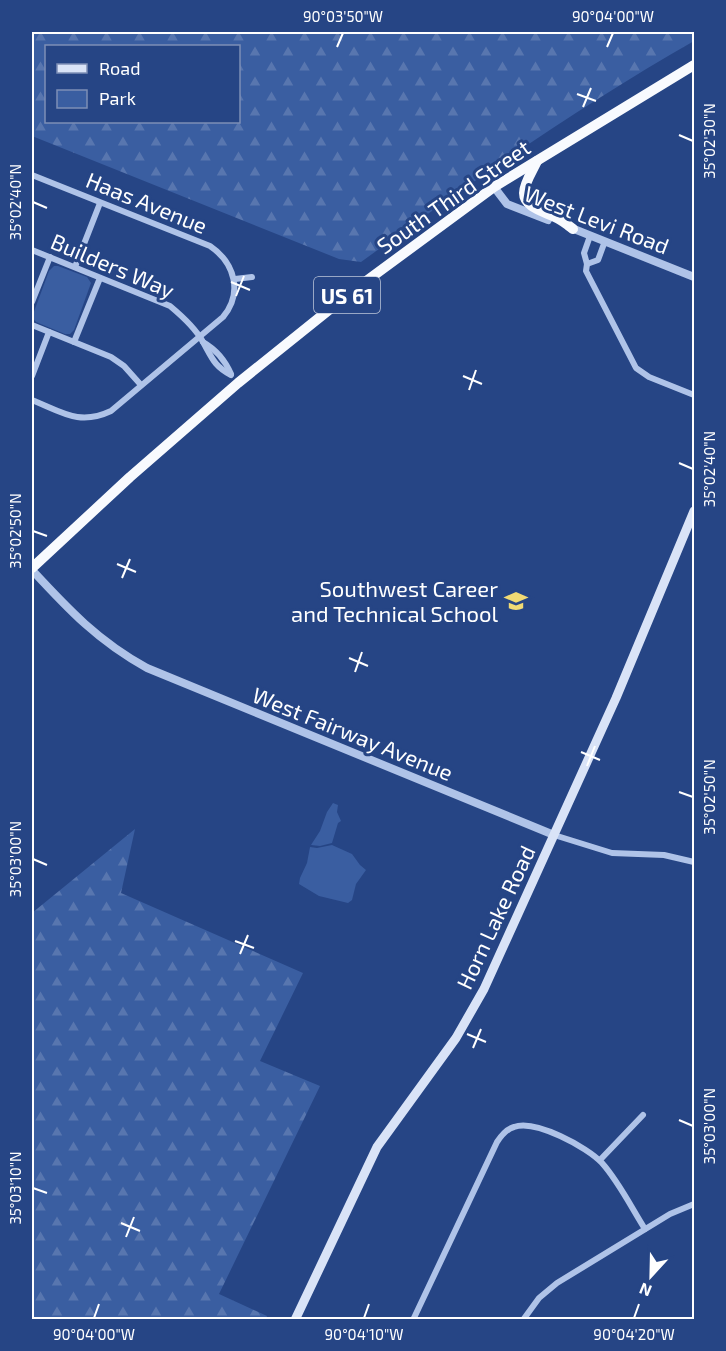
<svg xmlns="http://www.w3.org/2000/svg" width="726" height="1351" font-family="'Exo 2',sans-serif">
<style>
.green{fill:#3a5ea1}
.forest{fill:url(#forest-firs);fill-rule:evenodd}
.lines{fill:none;stroke-linecap:round;stroke-linejoin:round}
.minor{stroke:#afc3e8;stroke-width:6}
.tertiary{stroke:#afc3e8;stroke-width:8}
.secondary{stroke:#d9e3f7;stroke-width:9}
.trunk{stroke:#f8fafe;stroke-width:10}
.ticks{fill:none;stroke:#fff;stroke-width:2}
.labels{text-anchor:middle;dominant-baseline:central;stroke-width:6;stroke-linejoin:round;paint-order:stroke}
.shield{fill:#264585;stroke:#bec7da;stroke-width:1.5}
.shield-label{font-size:21px;font-weight:bold;fill:#fff}
.street-label{font-size:22px;fill:#fff;stroke:#264585}
.poi-label{font-size:22px;fill:#fff;stroke:#264585;text-anchor:end}
.neatline{fill:none;stroke:#fff;stroke-width:2}
.ticks-label{font-size:15px;text-anchor:middle;fill:#fff}
</style>
<defs>
<pattern id="forest-firs" width="22" height="20" patternUnits="userSpaceOnUse" patternTransform="scale(1.5)"><rect width="22" height="20" fill="#3a5ea1"/><path d="M5 1l3.5 6h-7zM16 11l3.5 6h-7z" fill="#5876af"/></pattern>
</defs>
<rect width="100%" height="100%" fill="#264585"/>
<g class="green">
<path d="M54,266H58L87,277L91,283L74,330L70,334H65L36,322L32,317L49,271Z"/>
<path d="M333,803L338,805L337,812L341,821L338,823L332,843L320,846L311,845L320,831L327,812Z"/>
<path d="M332,845L352,854L360,865L366,870L356,884L352,900L348,903L319,896L299,884L300,878L307,863L310,847L317,848Z"/>
</g>
<g class="forest">
<path d="M32,32H694V41C578,107 469,184 361,262L339,259L32,136ZM46,46H238V122H46Z"/>
<path d="M135,829L121,893L303,973L260,1061L320,1086L219,1294L267,1316L266,1319H32V913Z"/>
</g>
<g class="lines">
<g class="minor">
<path d="M32,175L210,246C235,263 243,293 223,317L111,411C79,426 62,412 32,400"/>
<path d="M32,250L170,306C182,316 196,329 203,342C212,358 214,366 231,375"/>
<path d="M587,264L586,271L636,368L649,377L694,395"/>
<path d="M587,264L598,260L605,241"/>
<path d="M587,264L584,253L590,236"/>
<path d="M75,267L100,203"/>
<path d="M235,279L252,277"/>
<path d="M32,302L50,257"/>
<path d="M32,325L111,357L124,366L141,385"/>
<path d="M74,342L100,278"/>
<path d="M203,342C217,350 225,360 231,374"/>
<path d="M32,376L49,332"/>
<path d="M554,835L612,853L664,855L694,862"/>
<path d="M600,1160L643,1115"/>
<path d="M413,1320L497,1142C501,1136 506,1129 514,1127C535,1119 587,1147 602,1163C619,1182 631,1207 645,1229"/>
<path d="M523,1320L539,1298L557,1283L670,1214L694,1204"/>
</g>
<g class="tertiary">
<path d="M494,187L507,204L548,220"/>
<path d="M569,227L694,277"/>
<path d="M32,570C69,610 98,641 147,668L554,835"/>
</g>
<path class="secondary" d="M295,1320L377,1147L456,1038L484,989L616,698L694,511"/>
<g class="trunk">
<path d="M537,161C533,170 524,183 524,193C524,208 546,212 557,218C563,221 568,225 573,229"/>
<path d="M32,568L130,477L238,383L350,293L494,187L694,65"/>
</g>
</g>
<path class="ticks" d="M337,47L343,33M607,47L613,33M577,94L596,101M583,107L591,88M679,135L693,141M33,202L47,208M231,282L250,290M236,296L244,276M463,376L482,384M469,390L476,370M679,463L693,469M33,531L47,536M117,564L136,572M122,578L130,559M349,658L368,666M355,672L362,652M581,752L600,760M587,766L595,746M679,792L693,797M33,859L47,865M235,941L254,948M240,954L248,935M467,1034L486,1042M473,1048L481,1029M679,1120L693,1126M33,1188L47,1193M121,1223L140,1231M126,1237L134,1217M94,1318L99,1304M364,1318L369,1304M634,1318L639,1304"/>
<defs>
<g id="school-bare" transform="scale(1.8)"><path d="M0-5L7-2L0 1L-7-2ZM-4 1L0 2.5L4 1V4Q0 6-4 4Z" fill="#f1da74" stroke="#264585" stroke-width="2.5" paint-order="stroke"/></g>
</defs>
<g fill-rule="evenodd">
<use href="#school-bare" x="516" y="601"/>
</g>
<g class="labels">
<rect class="shield" x="314" y="277" width="66" height="36" rx="4.5"/>
<g class="shield-label">
<text x="347" y="295">US 61</text>
</g>
<g class="street-label">
<text transform="translate(453 196) rotate(-35)">South Third Street</text>
<text transform="translate(147 202) rotate(22)">Haas Avenue</text>
<text transform="translate(597 219) rotate(21)">West Levi Road</text>
<text transform="translate(113 265) rotate(23)">Builders Way</text>
<text transform="translate(353 733) rotate(22)">West Fairway Avenue</text>
<text transform="translate(495 917) rotate(-65)">Horn Lake Road</text>
</g>
<g class="poi-label">
<text x="498" y="588">Southwest Career<tspan x="498" dy="25">and Technical School</tspan></text>
</g>
</g>
<rect width="726" height="1351" fill="none" stroke="#264585" stroke-width="66"/>
<rect x="45" y="45" width="195" height="78" fill="#264585" stroke="#7d8fb6" stroke-width="1.5"/>
<rect x="57" y="64" width="30" height="9" fill="#d9e3f7" stroke="#7d8fb6" stroke-width="1.5"/>
<text x="99" y="75" font-size="18" fill="#ffffff">Road</text>
<rect x="57" y="90" width="30" height="18" fill="#3a5ea1" stroke="#7d8fb6" stroke-width="1.5"/>
<text x="99" y="105" font-size="18" fill="#ffffff">Park</text>
<g transform="translate(651 1276) rotate(202)" stroke="#264585" stroke-width="4.5" paint-order="stroke">
<path d="M0-4.5L10 22L0 15L-10 22Z" fill="#ffffff"/>
<text y="-9" font-size="16" font-weight="bold" text-anchor="middle" fill="#ffffff">N</text>
</g>
<rect x="33" y="33" width="660" height="1285" class="neatline"/>
<g class="ticks-label">
<text x="343" y="22">90°03'50"W</text>
<text x="613" y="22">90°04'00"W</text>
<text transform="translate(710 141) rotate(-90)" y="5">35°02'30"N</text>
<text transform="translate(16 202) rotate(-90)" y="5">35°02'40"N</text>
<text transform="translate(710 469) rotate(-90)" y="5">35°02'40"N</text>
<text transform="translate(16 531) rotate(-90)" y="5">35°02'50"N</text>
<text transform="translate(710 797) rotate(-90)" y="5">35°02'50"N</text>
<text transform="translate(16 859) rotate(-90)" y="5">35°03'00"N</text>
<text transform="translate(710 1126) rotate(-90)" y="5">35°03'00"N</text>
<text transform="translate(16 1188) rotate(-90)" y="5">35°03'10"N</text>
<text x="94" y="1340">90°04'00"W</text>
<text x="364" y="1340">90°04'10"W</text>
<text x="634" y="1340">90°04'20"W</text>
</g>
</svg>
